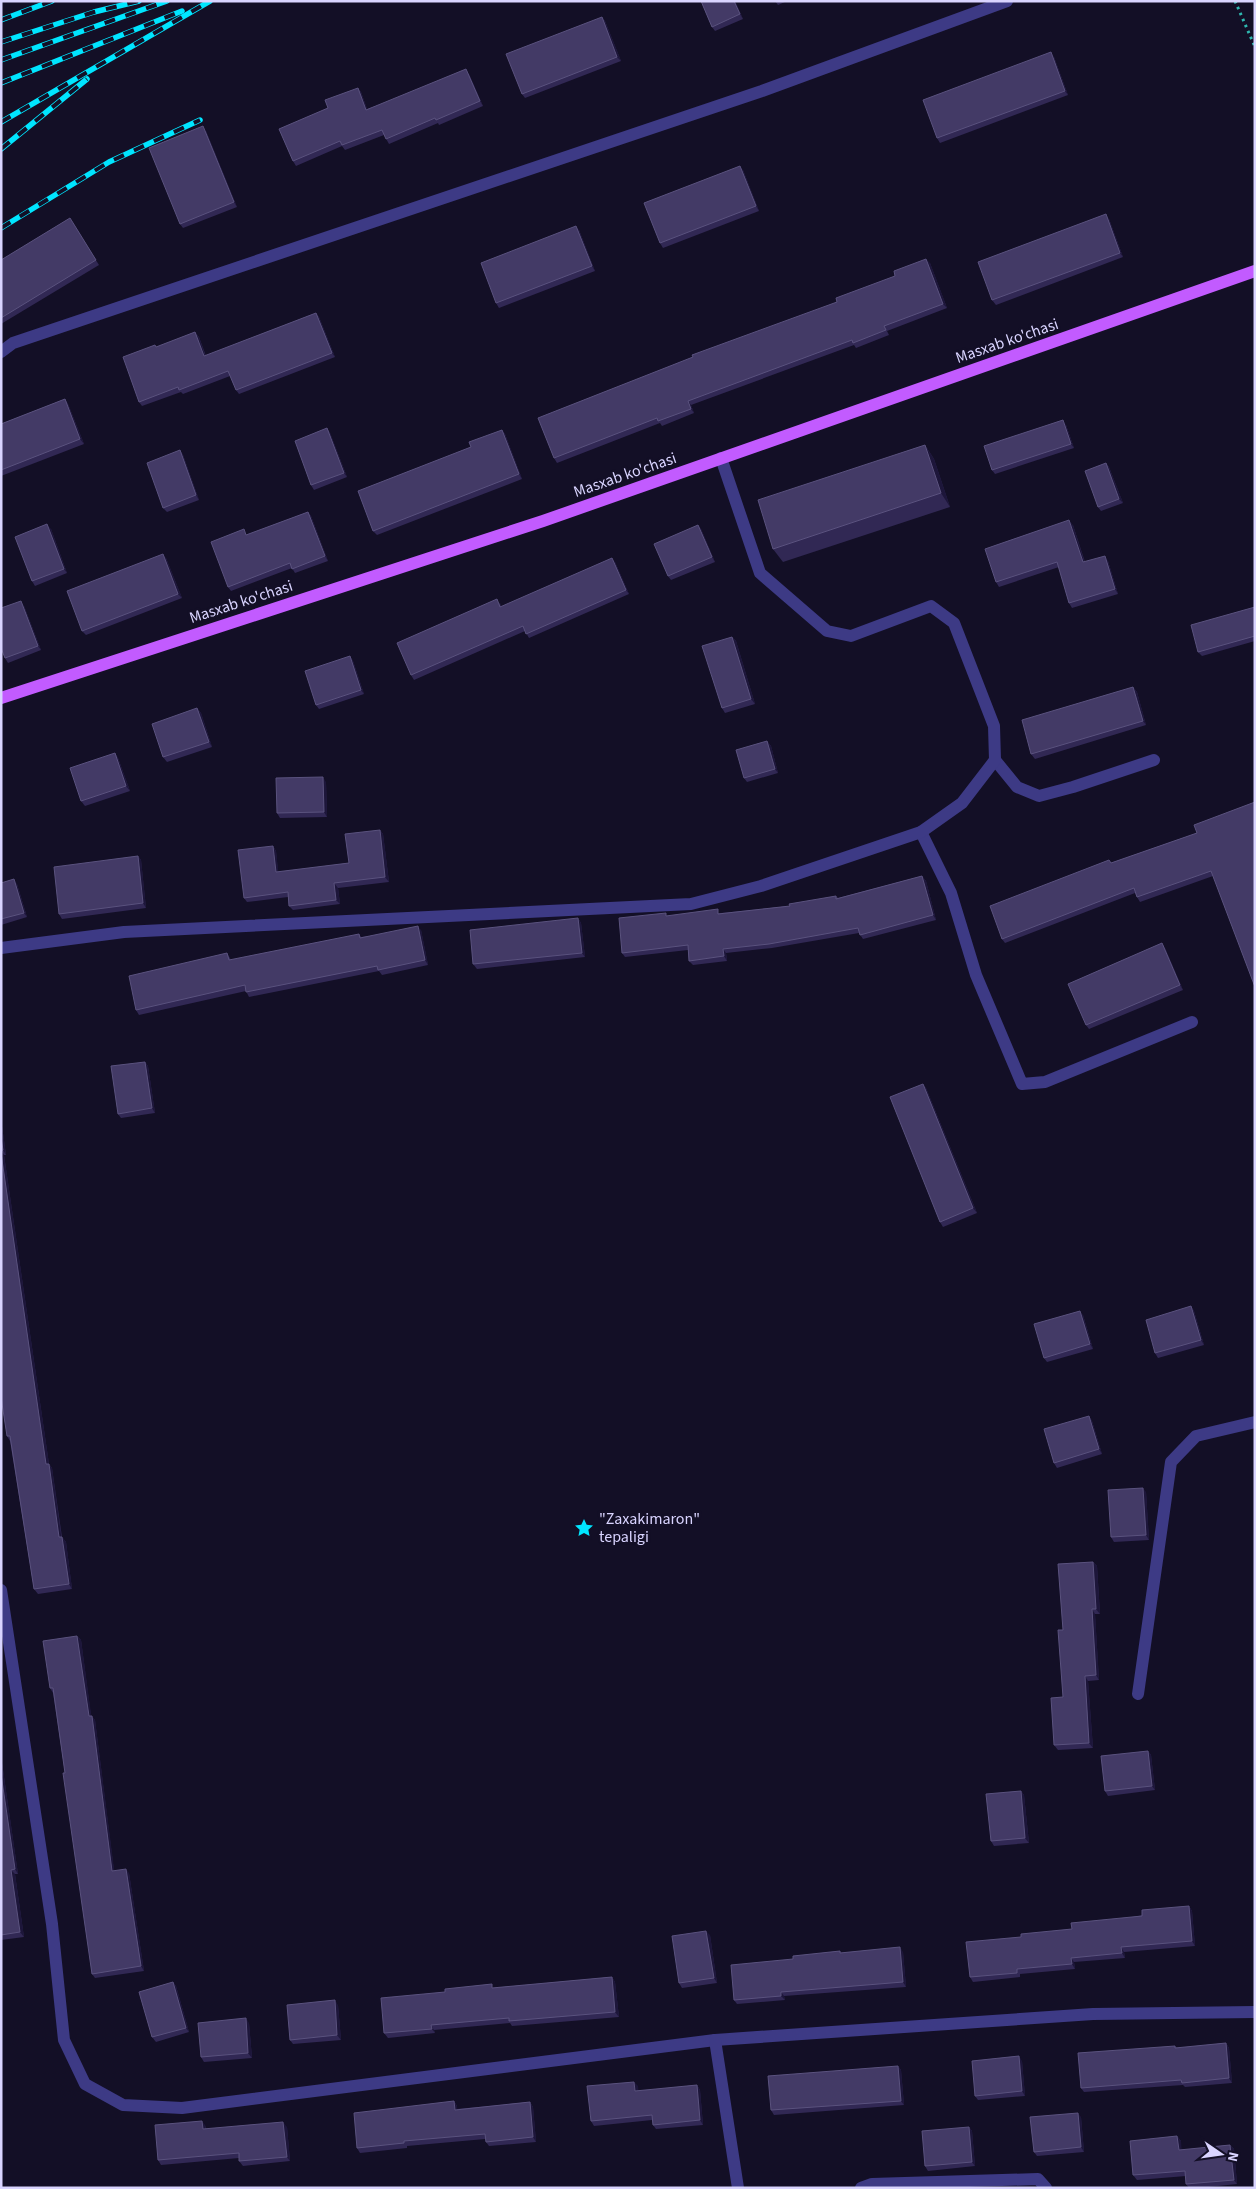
<svg xmlns="http://www.w3.org/2000/svg" width="1256" height="2189" font-family="'Source Sans 3',sans-serif">
<style>
.lines{fill:none;stroke-linecap:round;stroke-linejoin:round}
.path{stroke:#2fb8b0;stroke-width:3;stroke-dasharray:2.5 4;stroke-linecap:butt}
.minor{stroke:#3d3a85;stroke-width:12}
.major{stroke:#c25bff;stroke-width:12}
.rail-casing{stroke:#00e5ff;stroke-width:5.5}
.rail{stroke:#130f26;stroke-width:4;stroke-dasharray:11;stroke-linecap:butt}
.wall{fill:#312854}
.shaded-wall{fill:#1d163a}
.building{fill:#433a66;stroke:#5a527e}
.labels{text-anchor:middle;dominant-baseline:central;stroke-width:5;stroke-linejoin:round;paint-order:stroke}
.street-label{font-size:16px;fill:#d9d4ff;stroke:#130f26}
.poi-label{font-size:16px;fill:#d9d4ff;stroke:#130f26;text-anchor:start}
</style>
<rect width="100%" height="100%" fill="#130f26"/>
<g class="lines">
<path class="path" d="M1235,1L1255,47"/>
<g class="minor">
<path d="M1,352L13,343L762,91L1007,1"/>
<path d="M995,760L1017,787L1039,796L1073,787L1154,760"/>
<path d="M921,832L951,893L976,975L1022,1084L1045,1082L1192,1022"/>
<path d="M1,948L124,932L691,904L761,886L921,832L962,803L995,760L994,726L954,623L931,606L851,636L827,631L760,573L721,458"/>
<path d="M1,1590L52,1924L64,2040L85,2084L123,2105L182,2108L715,2040L1093,2014L1255,2012"/>
<path d="M1138,1694L1171,1462L1196,1436L1255,1422"/>
<path d="M715,2040L738,2188"/>
<path d="M861,2188L872,2184L1038,2179L1046,2188"/>
</g>
<path class="major" d="M1,698L543,521L1255,271"/>
<g class="rail-casing">
<g id="rail">
<path d="M1,20L52,1"/>
<path d="M1,42L94,12L139,1"/>
<path d="M1,60L167,1"/>
<path d="M1,83L182,11"/>
<path d="M1,122L210,1"/>
<path d="M1,149L87,79"/>
<path d="M1,228L109,162L200,120"/>
</g>
</g>
<use href="#rail" class="rail"/>
</g>
<g class="wall">
<path d="M701,1H735L743,19L715,31L712,27Z"/>
<path d="M775,1H787L778,5Z"/>
<path d="M602,17L605,21L621,61L525,98L522,94Z"/>
<path d="M1054,57L1068,95L940,143L937,138Z"/>
<path d="M469,74L483,106L439,125L438,123L389,144L384,135L345,150L342,146L296,166L293,161L328,108L358,88L361,92L367,109Z"/>
<path d="M206,131L237,207L183,228L180,224Z"/>
<path d="M743,170L759,211L663,248L660,243Z"/>
<path d="M1109,219L1123,257L996,305L992,300Z"/>
<path d="M73,223L99,265L1,324V260Z"/>
<path d="M579,230L595,271L499,308L496,303Z"/>
<path d="M930,263L947,308L887,331L889,335L856,348L854,345L691,405L694,413L662,426L660,423L557,463L554,458L837,302Z"/>
<path d="M316,313L319,317L335,357L239,394L236,390L230,376L183,394L181,392L142,406L139,402L157,347L195,332L199,337L206,356Z"/>
<path d="M65,399L68,404L84,444L1,476V424Z"/>
<path d="M1066,425L1074,448L995,474L992,470Z"/>
<path d="M327,428L330,433L347,477L314,490L311,485Z"/>
<path d="M502,430L505,434L522,479L377,535L373,531L471,447Z"/>
<path d="M925,445L934,459L950,507L783,562L773,549Z"/>
<path d="M180,450L183,455L199,500L167,512L163,508Z"/>
<path d="M1106,463L1109,467L1123,503L1101,511L1098,507Z"/>
<path d="M308,512L311,516L328,561L295,573L292,568L231,591L228,587L247,535Z"/>
<path d="M698,525L701,529L715,562L671,580L668,576Z"/>
<path d="M1073,525L1085,562L1108,561L1118,594L1072,608L1069,603L1059,567L999,587L996,582Z"/>
<path d="M51,529L67,573L35,586L32,581Z"/>
<path d="M166,558L182,598L86,635L82,631Z"/>
<path d="M615,562L629,594L529,638L525,631L414,680L411,675L500,603L501,607Z"/>
<path d="M24,606L41,650L8,663L5,658Z"/>
<path d="M1255,607V641L1202,656L1198,652Z"/>
<path d="M732,637L736,641L755,704L725,713L722,708Z"/>
<path d="M350,656L353,661L364,694L319,709L316,705Z"/>
<path d="M1133,687L1137,692L1146,725L1035,759L1031,754Z"/>
<path d="M197,708L201,713L212,747L167,762L163,757Z"/>
<path d="M767,741L771,746L778,773L747,782L744,778Z"/>
<path d="M115,753L118,758L130,791L85,806L81,801Z"/>
<path d="M326,782L327,817L280,818L277,813Z"/>
<path d="M380,830L383,834L389,882L338,888L340,904L293,910L289,906L288,897L247,902L244,898L273,846L276,851L278,872L349,863Z"/>
<path d="M1197,833L1213,876L1140,902L1137,897L1135,893L1005,943L1002,939L1111,863Z"/>
<path d="M138,856L141,860L146,908L62,919L59,914Z"/>
<path d="M922,876L926,881L936,920L863,939L859,933L772,948L726,953L727,961L693,965L689,961L688,950L625,957L622,953L668,916L721,913L790,906L836,896L838,898Z"/>
<path d="M1,883L17,884L27,917L1,925Z"/>
<path d="M578,918L581,923L585,957L477,969L473,964Z"/>
<path d="M421,930L428,965L382,975L379,971L249,997L246,991L139,1015L136,1010L227,953L231,960L359,934L361,937Z"/>
<path d="M1162,943L1165,948L1183,990L1089,1029L1086,1025Z"/>
<path d="M145,1062L148,1066L155,1113L121,1118L118,1114Z"/>
<path d="M923,1084L926,1088L977,1213L943,1227L940,1222Z"/>
<path d="M1,1119L6,1155H4L49,1464L52,1468L62,1537L66,1542L72,1589L38,1594L34,1589L10,1441L7,1436L1,1397Z"/>
<path d="M1191,1306L1194,1311L1204,1345L1158,1358L1155,1353Z"/>
<path d="M1083,1315L1093,1349L1047,1362L1044,1358Z"/>
<path d="M1089,1416L1092,1421L1102,1454L1057,1468L1054,1463Z"/>
<path d="M1146,1492L1149,1540L1114,1542L1111,1537Z"/>
<path d="M1093,1562L1097,1566L1100,1614H1095L1099,1680L1088,1681L1093,1748L1058,1750L1054,1745L1063,1697V1630Z"/>
<path d="M77,1636L81,1640L91,1716L95,1720L114,1871L129,1873L144,1971L95,1978L92,1974L65,1773L53,1693L50,1688Z"/>
<path d="M1148,1751L1151,1755L1155,1790L1108,1796L1105,1791Z"/>
<path d="M1,1756L18,1874H15L24,1937L1,1940Z"/>
<path d="M1021,1791L1024,1795L1029,1843L994,1846L991,1841Z"/>
<path d="M1189,1906L1192,1911L1195,1946L1124,1952L1125,1958L1074,1962L1075,1969L1020,1974V1977L973,1982L970,1977L1021,1937L1072,1929Z"/>
<path d="M710,1935L717,1983L682,1988L679,1983Z"/>
<path d="M840,1951L841,1953L903,1952L906,1987L784,1996L785,2000L737,2004L734,2000L793,1959Z"/>
<path d="M612,1977L615,1982L619,2017L512,2026L510,2023L434,2030L435,2033L388,2038L384,2033L494,1988Z"/>
<path d="M173,1982L176,1986L189,2032L156,2042L152,2037Z"/>
<path d="M338,2005L341,2040L293,2044L290,2040Z"/>
<path d="M249,2023L252,2058L204,2062L201,2057Z"/>
<path d="M1226,2043L1229,2048L1232,2083L1185,2087L1183,2085L1084,2092L1081,2088L1175,2046L1177,2048Z"/>
<path d="M1022,2061L1025,2096L978,2100L975,2096Z"/>
<path d="M898,2066L901,2070L904,2105L774,2115L771,2110Z"/>
<path d="M697,2085L700,2090L703,2125L656,2129L653,2125L652,2120L594,2126L591,2121L638,2086V2091Z"/>
<path d="M454,2101L457,2106V2109L530,2102L533,2107L536,2142L489,2146L486,2142L485,2139L407,2146V2148L360,2153L357,2148Z"/>
<path d="M1081,2117L1084,2152L1037,2156L1034,2152Z"/>
<path d="M205,2125L206,2129L287,2127L290,2161L243,2166L239,2161V2158L161,2165L158,2160Z"/>
<path d="M969,2127L972,2131L975,2166L928,2171L925,2166Z"/>
<path d="M1177,2136L1181,2141V2150L1230,2145L1234,2149L1237,2184L1199,2188H1189L1186,2184V2176L1137,2180L1133,2175Z"/>
</g>
<g class="shaded-wall">
<path d="M734,1H735L743,19L740,14Z"/>
<path d="M602,17L605,21L621,61L617,57Z"/>
<path d="M1051,52L1054,57L1068,95L1065,91Z"/>
<path d="M466,69L469,74L483,106L480,101Z"/>
<path d="M358,88L361,92L369,114L366,110Z"/>
<path d="M203,126L206,131L237,207L234,202Z"/>
<path d="M740,166L743,170L759,211L756,206Z"/>
<path d="M1106,214L1109,219L1123,257L1120,253Z"/>
<path d="M576,226L579,230L595,271L592,266Z"/>
<path d="M926,259L930,263L947,308L943,304Z"/>
<path d="M316,313L319,317L335,357L332,353Z"/>
<path d="M195,332L199,337L207,361L204,356Z"/>
<path d="M65,399L68,404L84,444L80,439Z"/>
<path d="M688,401L691,405L694,413L691,409Z"/>
<path d="M1063,420L1066,425L1074,448L1071,444Z"/>
<path d="M327,428L330,433L347,477L344,473Z"/>
<path d="M502,430L505,434L522,479L519,474Z"/>
<path d="M925,445L934,459L950,507L941,493Z"/>
<path d="M180,450L183,455L199,500L196,495Z"/>
<path d="M1106,463L1109,467L1123,503L1119,499Z"/>
<path d="M308,512L311,516L328,561L325,556Z"/>
<path d="M1069,520L1073,525L1086,567L1083,562Z"/>
<path d="M47,524L51,529L67,573L64,569Z"/>
<path d="M698,525L701,529L715,562L712,557Z"/>
<path d="M163,554L166,558L182,598L178,594Z"/>
<path d="M1105,556L1108,561L1118,594L1115,589Z"/>
<path d="M612,558L615,562L629,594L626,590Z"/>
<path d="M21,601L24,606L41,650L38,646Z"/>
<path d="M732,637L736,641L755,704L751,699Z"/>
<path d="M350,656L353,661L364,694L361,690Z"/>
<path d="M1133,687L1137,692L1146,725L1143,721Z"/>
<path d="M197,708L201,713L212,747L209,742Z"/>
<path d="M767,741L771,746L778,773L775,769Z"/>
<path d="M115,753L118,758L130,791L126,786Z"/>
<path d="M323,777L326,782L327,817L324,812Z"/>
<path d="M380,830L383,834L389,882L385,877Z"/>
<path d="M273,846L276,851L279,877L276,872Z"/>
<path d="M138,856L141,860L146,908L143,903Z"/>
<path d="M922,876L926,881L936,920L933,915Z"/>
<path d="M14,879L17,884L27,917L24,913Z"/>
<path d="M334,883L338,888L340,904L336,900Z"/>
<path d="M578,918L581,923L585,957L582,953Z"/>
<path d="M418,926L421,930L428,965L425,960Z"/>
<path d="M1162,943L1165,948L1183,990L1180,985Z"/>
<path d="M723,949L726,953L727,961L724,956Z"/>
<path d="M145,1062L148,1066L155,1113L152,1108Z"/>
<path d="M923,1084L926,1088L977,1213L973,1208Z"/>
<path d="M1,1119L6,1155L3,1150L1,1138Z"/>
<path d="M1,1151L4,1155L49,1464L52,1468L62,1542L59,1537L46,1464Z"/>
<path d="M1191,1306L1194,1311L1204,1345L1201,1340Z"/>
<path d="M1080,1311L1083,1315L1093,1349L1090,1344Z"/>
<path d="M1089,1416L1092,1421L1102,1454L1099,1449Z"/>
<path d="M1143,1488L1146,1492L1149,1540L1146,1535Z"/>
<path d="M62,1537L66,1542L72,1589L69,1584Z"/>
<path d="M1093,1562L1097,1566L1100,1614L1096,1609Z"/>
<path d="M1092,1609L1095,1614L1099,1680L1096,1675Z"/>
<path d="M77,1636L81,1640L92,1721L89,1716Z"/>
<path d="M1085,1676L1088,1681L1093,1748L1089,1743Z"/>
<path d="M92,1716L95,1720L115,1876L112,1871Z"/>
<path d="M1148,1751L1151,1755L1155,1790L1152,1786Z"/>
<path d="M1,1756L18,1874L15,1869L1,1774Z"/>
<path d="M1021,1791L1024,1795L1029,1843L1025,1838Z"/>
<path d="M126,1869L129,1873L144,1971L141,1966Z"/>
<path d="M11,1870L15,1874L24,1937L20,1932Z"/>
<path d="M1189,1906L1192,1911L1195,1946L1192,1941Z"/>
<path d="M706,1931L710,1935L717,1983L714,1978Z"/>
<path d="M900,1947L903,1952L906,1987L903,1982Z"/>
<path d="M1121,1947L1124,1952L1125,1958L1122,1953Z"/>
<path d="M1071,1958L1074,1962L1075,1969L1072,1964Z"/>
<path d="M612,1977L615,1982L619,2017L615,2012Z"/>
<path d="M173,1982L176,1986L189,2032L186,2028Z"/>
<path d="M781,1992L784,1996L785,2000L781,1996Z"/>
<path d="M335,2000L338,2005L341,2040L337,2035Z"/>
<path d="M246,2018L249,2023L252,2058L248,2053Z"/>
<path d="M431,2025L434,2030L435,2033L432,2029Z"/>
<path d="M1226,2043L1229,2048L1232,2083L1229,2078Z"/>
<path d="M1019,2056L1022,2061L1025,2096L1022,2091Z"/>
<path d="M898,2066L901,2070L904,2105L901,2101Z"/>
<path d="M634,2082L638,2086L639,2096L635,2091Z"/>
<path d="M697,2085L700,2090L703,2125L700,2120Z"/>
<path d="M454,2101L457,2106L458,2114L455,2110Z"/>
<path d="M530,2102L533,2107L536,2142L533,2137Z"/>
<path d="M1078,2113L1081,2117L1084,2152L1081,2147Z"/>
<path d="M202,2121L205,2125L206,2134L203,2129Z"/>
<path d="M283,2122L287,2127L290,2161L287,2157Z"/>
<path d="M969,2127L972,2131L975,2166L972,2162Z"/>
<path d="M1177,2136L1181,2141L1182,2154L1179,2150Z"/>
<path d="M1230,2145L1234,2149L1237,2184L1234,2180Z"/>
</g>
<g class="building">
<path d="M701,1H734L740,14L712,27Z"/>
<path d="M602,17L617,57L522,94L506,54Z"/>
<path d="M1051,52L1065,91L937,138L923,100Z"/>
<path d="M466,69L480,101L436,120L435,118L386,139L382,130L342,145L340,141L293,161L279,129L328,108L325,100L358,88L366,110Z"/>
<path d="M203,126L234,202L180,224L149,148Z"/>
<path d="M740,166L756,206L660,243L644,203Z"/>
<path d="M1106,214L1120,253L992,300L978,262Z"/>
<path d="M70,218L96,260L1,318V260Z"/>
<path d="M576,226L592,266L496,303L481,263Z"/>
<path d="M926,259L943,304L884,326L886,330L853,343L852,340L688,401L691,409L658,421L657,418L554,458L538,418L693,357L692,355L837,302L836,298L895,276L894,271Z"/>
<path d="M316,313L332,353L236,390L228,371L179,390L178,387L139,402L123,357L155,345L156,347L195,332L204,356Z"/>
<path d="M65,399L80,439L1,470V424Z"/>
<path d="M1063,420L1071,444L992,470L984,446Z"/>
<path d="M327,428L344,473L311,485L295,441Z"/>
<path d="M502,430L519,474L373,531L358,491L471,447L469,442Z"/>
<path d="M925,445L941,493L773,549L758,500Z"/>
<path d="M180,450L196,495L163,508L147,463Z"/>
<path d="M1106,463L1119,499L1098,507L1085,471Z"/>
<path d="M308,512L325,556L292,569L290,563L228,587L211,542L244,529L246,535Z"/>
<path d="M1069,520L1083,562L1105,556L1115,589L1069,603L1057,562L996,582L985,549Z"/>
<path d="M47,524L64,569L32,581L15,537Z"/>
<path d="M698,525L712,557L668,576L654,544Z"/>
<path d="M163,554L178,594L82,631L67,591Z"/>
<path d="M612,558L626,590L526,634L523,626L411,675L397,643L497,599L500,607Z"/>
<path d="M21,601L38,646L5,658L1,648V608Z"/>
<path d="M1255,607V636L1198,652L1191,625Z"/>
<path d="M732,637L751,699L722,708L702,646Z"/>
<path d="M350,656L361,690L316,705L305,671Z"/>
<path d="M1133,687L1143,721L1031,754L1022,720Z"/>
<path d="M197,708L209,742L163,757L152,724Z"/>
<path d="M767,741L775,769L744,778L736,750Z"/>
<path d="M115,753L126,786L81,801L70,768Z"/>
<path d="M323,777L324,812L277,813L276,778Z"/>
<path d="M1255,802V987L1211,871L1137,897L1134,888L1002,939L990,906L1109,860L1111,863L1197,833L1194,825Z"/>
<path d="M380,830L385,877L334,883L336,900L289,906L288,892L244,898L238,850L273,846L276,872L349,863L345,834Z"/>
<path d="M138,856L143,903L59,914L54,867Z"/>
<path d="M922,876L933,915L860,935L858,928L769,944L723,949L724,956L689,961L688,945L622,953L619,918L666,913V916L718,909V914L790,906L789,904L836,896V899Z"/>
<path d="M14,879L24,913L1,919V883Z"/>
<path d="M578,918L582,953L473,964L470,930Z"/>
<path d="M418,926L425,960L378,970L377,966L246,992L245,985L136,1010L129,976L227,953L229,960L359,934L360,938Z"/>
<path d="M1162,943L1180,985L1086,1025L1068,984Z"/>
<path d="M145,1062L152,1108L118,1114L111,1066Z"/>
<path d="M923,1084L973,1208L940,1222L890,1097Z"/>
<path d="M1,1138L3,1150L1,1151Z"/>
<path d="M1,1153L46,1464H49L59,1537H62L69,1584L34,1589L10,1436H7L1,1397Z"/>
<path d="M1191,1306L1201,1340L1155,1353L1146,1320Z"/>
<path d="M1080,1311L1090,1344L1044,1358L1034,1324Z"/>
<path d="M1089,1416L1099,1449L1054,1463L1044,1429Z"/>
<path d="M1143,1488L1146,1535L1111,1537L1108,1490Z"/>
<path d="M1093,1562L1096,1609H1092L1096,1675L1085,1676L1089,1743L1054,1745L1051,1698L1063,1697L1058,1630H1063L1058,1564Z"/>
<path d="M77,1636L89,1716H92L112,1871L126,1869L141,1966L92,1974L63,1773H65L53,1688H50L43,1641Z"/>
<path d="M1148,1751L1152,1786L1105,1791L1101,1756Z"/>
<path d="M1,1774L15,1869L11,1870L20,1932L1,1935Z"/>
<path d="M1021,1791L1025,1838L991,1841L986,1794Z"/>
<path d="M1189,1906L1192,1941L1121,1947L1122,1953L1071,1958L1072,1964L1017,1969V1973L970,1977L966,1942L1021,1937V1934L1072,1929L1071,1923L1142,1916V1910Z"/>
<path d="M706,1931L714,1978L679,1983L672,1936Z"/>
<path d="M900,1947L903,1982L781,1992V1996L734,2000L731,1965L793,1959V1956L840,1951V1953Z"/>
<path d="M612,1977L615,2012L509,2021V2018L431,2025L432,2029L384,2033L381,1998L445,1992V1989L492,1984V1988Z"/>
<path d="M173,1982L186,2028L152,2037L139,1992Z"/>
<path d="M335,2000L337,2035L290,2040L287,2005Z"/>
<path d="M246,2018L248,2053L201,2057L198,2023Z"/>
<path d="M1226,2043L1229,2078L1182,2083L1181,2080L1081,2088L1078,2053L1175,2046V2048Z"/>
<path d="M1019,2056L1022,2091L975,2096L972,2061Z"/>
<path d="M898,2066L901,2101L771,2110L768,2076Z"/>
<path d="M634,2082L635,2091L697,2085L700,2120L653,2125L652,2115L591,2121L587,2086Z"/>
<path d="M454,2101L455,2110L530,2102L533,2137L486,2142L485,2134L404,2141V2143L357,2148L354,2113Z"/>
<path d="M1078,2113L1081,2147L1034,2152L1030,2117Z"/>
<path d="M202,2121L203,2129L283,2122L287,2157L239,2161V2153L158,2160L155,2125Z"/>
<path d="M969,2127L972,2162L925,2166L922,2131Z"/>
<path d="M1177,2136L1179,2150L1230,2145L1234,2180L1186,2184L1185,2171L1133,2175L1130,2141Z"/>
</g>
<defs>
<g id="sight-bare" transform="scale(1.5)"><path d="M0-6L1.8-2.2L6-1.7L2.9 1.2L3.7 5.4L0 3.3L-3.7 5.4L-2.9 1.2L-6-1.7L-1.8-2.2Z" fill="#00e5ff" stroke="#130f26" stroke-width="2.5" paint-order="stroke"/></g>
</defs>
<g fill-rule="evenodd">
<use href="#sight-bare" x="584" y="1528"/>
</g>
<g class="labels">
<g class="street-label">
<text transform="translate(1007 341) rotate(-19)">Masxab ko'chasi</text>
<text transform="translate(625 475) rotate(-19)">Masxab ko'chasi</text>
<text transform="translate(241 602) rotate(-18)">Masxab ko'chasi</text>
</g>
<g class="poi-label">
<text x="599" y="1519">"Zaxakimaron"<tspan x="599" dy="18">tepaligi</tspan></text>
</g>
</g>
<rect width="1256" height="2189" fill="none" stroke="#d9d4ff" stroke-width="5"/>
<g transform="translate(1221 2154) rotate(103)" stroke="#130f26" stroke-width="4" paint-order="stroke">
<path d="M0-4L9 19L0 12L-9 19Z" fill="#d9d4ff"/>
<text y="-8" font-size="14" font-weight="bold" text-anchor="middle" fill="#d9d4ff">N</text>
</g>
</svg>
